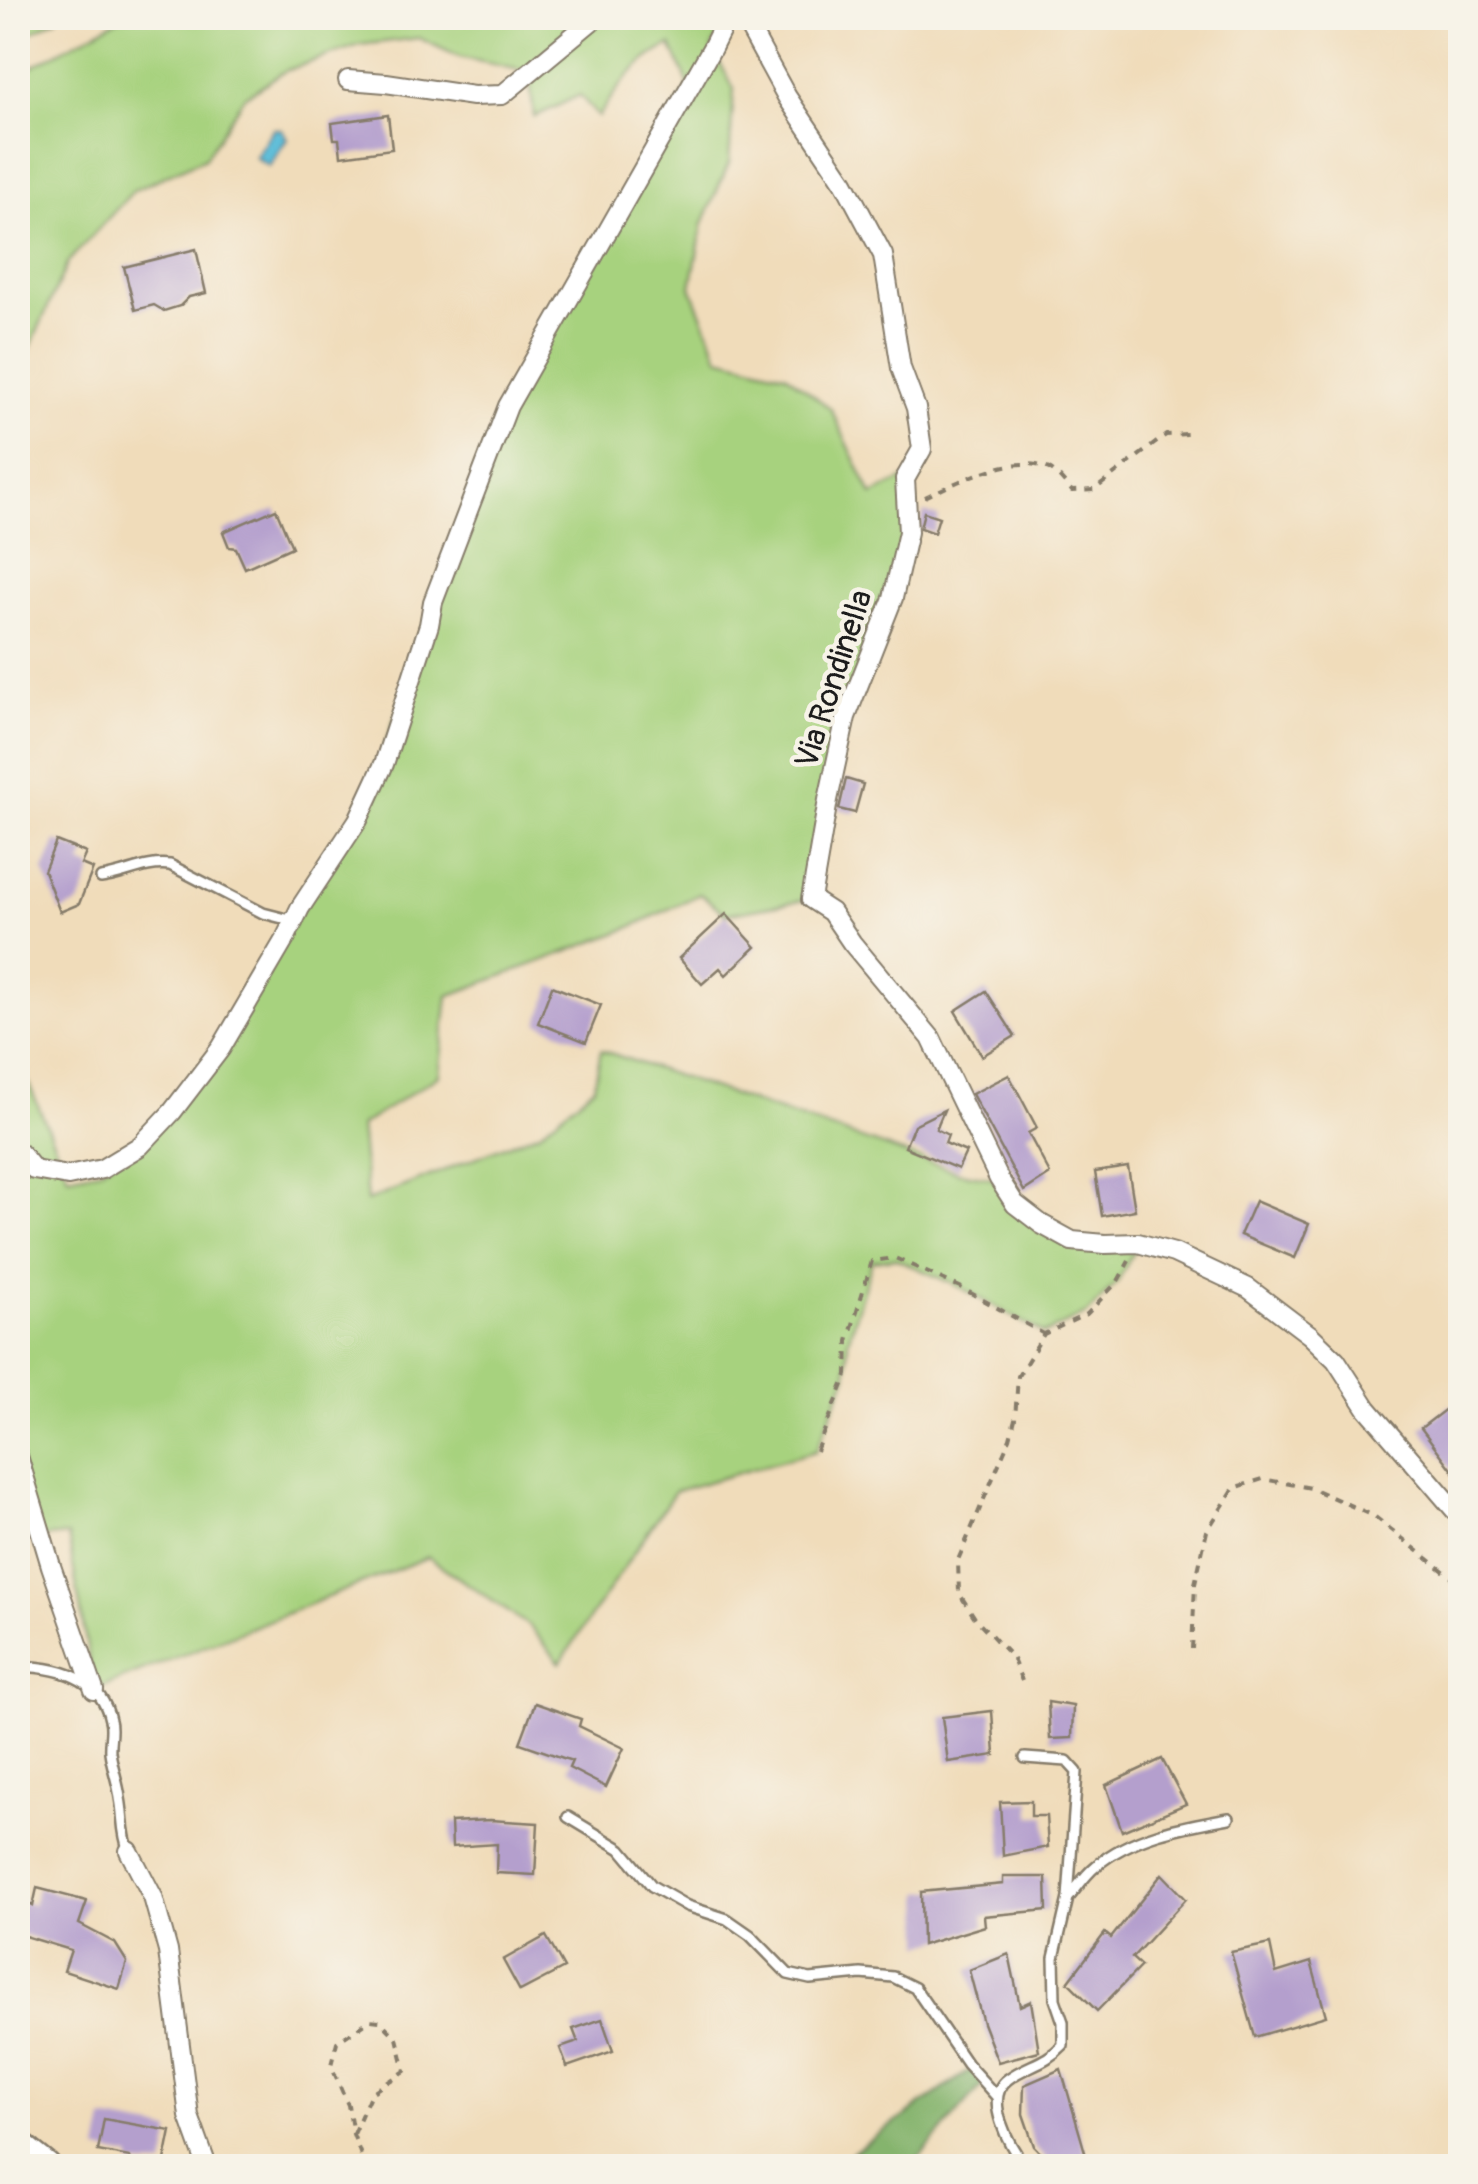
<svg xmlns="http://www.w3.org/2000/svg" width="1478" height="2184" font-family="Pangolin,sans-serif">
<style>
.green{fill:#a7d27e;stroke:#62774d;stroke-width:2.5}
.forest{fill:#85b46d;stroke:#506844;stroke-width:2.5}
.water{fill:#59bbd8;stroke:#3a6c7a;stroke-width:2.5}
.building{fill:#b49fcd}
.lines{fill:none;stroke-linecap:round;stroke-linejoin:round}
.lane-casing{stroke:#867c6b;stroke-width:14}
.street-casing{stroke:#867c6b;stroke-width:22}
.secondary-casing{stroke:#867c6b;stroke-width:30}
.path{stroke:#867c6b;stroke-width:4;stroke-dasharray:8 8;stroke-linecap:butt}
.lane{stroke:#fff;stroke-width:9}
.street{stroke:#fff;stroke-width:18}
.secondary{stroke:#fff;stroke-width:25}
.labels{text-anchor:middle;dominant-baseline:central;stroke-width:9;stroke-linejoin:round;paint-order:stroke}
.street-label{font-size:32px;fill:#1c1c1c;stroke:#f7f3e8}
</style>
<rect width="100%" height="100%" fill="#f7f3e8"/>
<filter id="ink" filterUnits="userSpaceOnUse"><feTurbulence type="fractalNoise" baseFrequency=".01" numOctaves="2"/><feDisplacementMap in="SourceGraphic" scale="20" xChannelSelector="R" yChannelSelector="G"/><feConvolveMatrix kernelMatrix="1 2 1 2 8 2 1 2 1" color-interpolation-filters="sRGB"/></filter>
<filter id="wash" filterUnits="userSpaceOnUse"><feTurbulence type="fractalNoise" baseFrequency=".0048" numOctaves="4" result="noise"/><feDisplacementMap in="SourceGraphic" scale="40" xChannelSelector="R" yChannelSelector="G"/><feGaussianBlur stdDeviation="2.25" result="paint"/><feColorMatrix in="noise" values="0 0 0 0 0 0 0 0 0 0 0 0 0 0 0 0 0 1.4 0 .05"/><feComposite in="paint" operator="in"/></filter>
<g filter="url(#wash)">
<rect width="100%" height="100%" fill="#f0dcba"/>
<g class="green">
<path d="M18,18H58L18,40Z"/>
<path d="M121,18H727L712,48L734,89L729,163L703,223L691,287L719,357L786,374L831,409L872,495L905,479L908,532L846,717L811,899L726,914L700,894L625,930L448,996L439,1075L360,1126L367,1201L540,1132L594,1087L601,1050L958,1172L999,1179L1072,1241L1138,1243L1118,1281L1087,1314L1044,1334L960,1287L895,1258L872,1261L848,1341L847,1375L816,1451L675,1491L560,1663L529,1626L428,1557L94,1690L68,1535L18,1540V1062L22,1068L68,1176L102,1169L172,1112L358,820L508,406L689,85L671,45C637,59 618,87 598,117L580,95L534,117L529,72L459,57L419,38L359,45L285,71L244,97L205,158L134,190L68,262L18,375V74Z"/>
</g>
<path class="forest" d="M972,2069L984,2083L912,2166H801L845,2158Z"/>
<path class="water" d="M273,129H282L287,139L269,166L255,157Z"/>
<g id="blocks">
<g class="building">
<path d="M388,115L392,149L341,156L339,139H334L332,123Z"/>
<path d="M196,249L206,293L189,297L180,306L164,311L154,305L135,310L124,267Z"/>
<path d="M276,509L292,547L245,568L236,548L229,547L223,532Z"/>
<path d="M924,512L939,517L934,533L920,528Z"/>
<path d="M846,779L863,784L855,813L839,809Z"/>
<path d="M56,841L86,853L81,864L93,869L79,904L60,912L44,871Z"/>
<path d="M726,914L756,947L726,975L720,968L702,984L679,958Z"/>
<path d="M552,986L601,1005L586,1042L538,1023Z"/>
<path d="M986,991L1015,1036L982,1056L955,1011Z"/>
<path d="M1009,1075L1037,1128L1028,1133L1050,1174L1024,1191L972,1094Z"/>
<path d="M944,1110L936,1129L948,1135L945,1143L966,1152L958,1169L905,1147L914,1125Z"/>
<path d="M1128,1167L1135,1210L1102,1216L1095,1172Z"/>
<path d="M1255,1201L1309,1224L1295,1258L1240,1235Z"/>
<path d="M1451,1405L1460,1418V1480L1421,1428Z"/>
<path d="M1048,1702L1073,1706L1072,1738L1050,1739Z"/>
<path d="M535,1703L581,1719L579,1726L624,1748L606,1787L569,1768L572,1761L520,1743Z"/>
<path d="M992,1711L995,1755L948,1762L942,1717Z"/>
<path d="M1162,1759L1186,1804L1122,1831L1106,1785Z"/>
<path d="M1031,1801V1816H1046L1048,1847L1003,1856L1000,1802Z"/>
<path d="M490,1820L538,1823L535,1875L496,1873L497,1844L452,1847L451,1822Z"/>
<path d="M1162,1874L1186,1899L1132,1958L1141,1966L1097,2011L1068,1982L1105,1933L1111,1938Z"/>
<path d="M1003,1877H1046L1047,1910L984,1916L985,1926L922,1945L921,1892L1003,1884Z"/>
<path d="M37,1888L87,1901L79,1924L115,1943L127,1962L119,1989L64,1971L71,1950L18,1934V1898L33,1906Z"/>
<path d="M546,1936L564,1968L520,1991L503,1960Z"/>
<path d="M1270,1944L1276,1973L1311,1962L1326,2016L1255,2037L1231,1952Z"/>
<path d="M1009,1954L1020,2006L1031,2001L1039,2051L998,2062L983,2023L969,1970Z"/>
<path d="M602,2019L613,2051L567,2067L560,2048L578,2042L573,2029Z"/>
<path d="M1061,2069L1089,2166H1053L1034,2146L1023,2114L1024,2085Z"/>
<path d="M104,2119L171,2131L164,2166L132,2165L130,2157L98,2151Z"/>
</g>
</g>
</g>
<g filter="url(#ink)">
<use href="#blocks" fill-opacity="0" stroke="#867c6b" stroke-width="2.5"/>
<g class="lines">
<g class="lane-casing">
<g id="lane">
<path d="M101,878C126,875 145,862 170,865L263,913L294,921"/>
<path d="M18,1666C56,1667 101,1676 110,1720C113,1730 109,1741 110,1752C112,1767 118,1782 120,1798C124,1818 121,1831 129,1851"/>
<path d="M568,1817L621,1849L652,1886L687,1906L727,1919L750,1935L788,1974L810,1979L861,1974L893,1977L915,1988L967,2064L997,2097"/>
<path d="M1070,1896C1078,1886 1086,1874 1096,1866C1132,1835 1184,1826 1229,1818"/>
<path d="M1025,2166C1010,2147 982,2098 1008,2079C1028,2064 1044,2065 1063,2045V2022L1055,1999L1054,1958L1068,1898L1077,1772L1067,1761L1025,1758"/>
</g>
</g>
<g class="street-casing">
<g id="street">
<path d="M744,18L787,97L844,182L883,255L901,368L916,408L922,449L905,479L908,532L893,598L846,717L828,800L811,899L831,912L852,943L931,1038L999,1179L1015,1204L1041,1224L1072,1241L1105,1244L1138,1243L1174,1253L1248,1288L1310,1335L1336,1360L1367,1408L1460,1516"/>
<path d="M348,80L386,83L473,96L502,95L595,18"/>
<path d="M18,1153L21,1154L34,1170L68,1176L102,1169L140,1146L172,1112L221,1048L285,939L300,908L358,820L384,764L429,625L433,602L508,406L712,48L727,18"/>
<path d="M18,1456L51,1566L94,1690"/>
<path d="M129,1851L153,1897L168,1951L189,2116L207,2166"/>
</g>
</g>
<g class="secondary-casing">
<path id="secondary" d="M18,2143L47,2166"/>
</g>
<g class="path">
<path d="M925,497C956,483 1014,452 1049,469C1057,473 1065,484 1072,491L1094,490L1166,435L1187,434"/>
<path d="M816,1451L847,1375L848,1341L872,1261L895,1258L960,1287L1044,1334"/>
<path d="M1192,1649L1195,1584L1207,1531L1234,1488L1263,1479L1311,1488L1374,1516L1460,1584"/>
<path d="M1022,1681L1012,1657L975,1618L959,1593L958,1560L1010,1438L1015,1419L1018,1376L1044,1334L1087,1314L1118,1281L1129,1261"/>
<path d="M353,2134L371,2093L405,2071L397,2038L380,2021L370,2020L337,2042L331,2065L348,2105L353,2134L365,2166"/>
</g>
<use href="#lane" class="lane"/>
<use href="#street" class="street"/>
<use href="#secondary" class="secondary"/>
</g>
</g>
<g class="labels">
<g class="street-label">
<text transform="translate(834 679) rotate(-72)">Via Rondinella</text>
</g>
</g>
<rect width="1478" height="2184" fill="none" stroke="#f7f3e8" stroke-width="60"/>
</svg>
